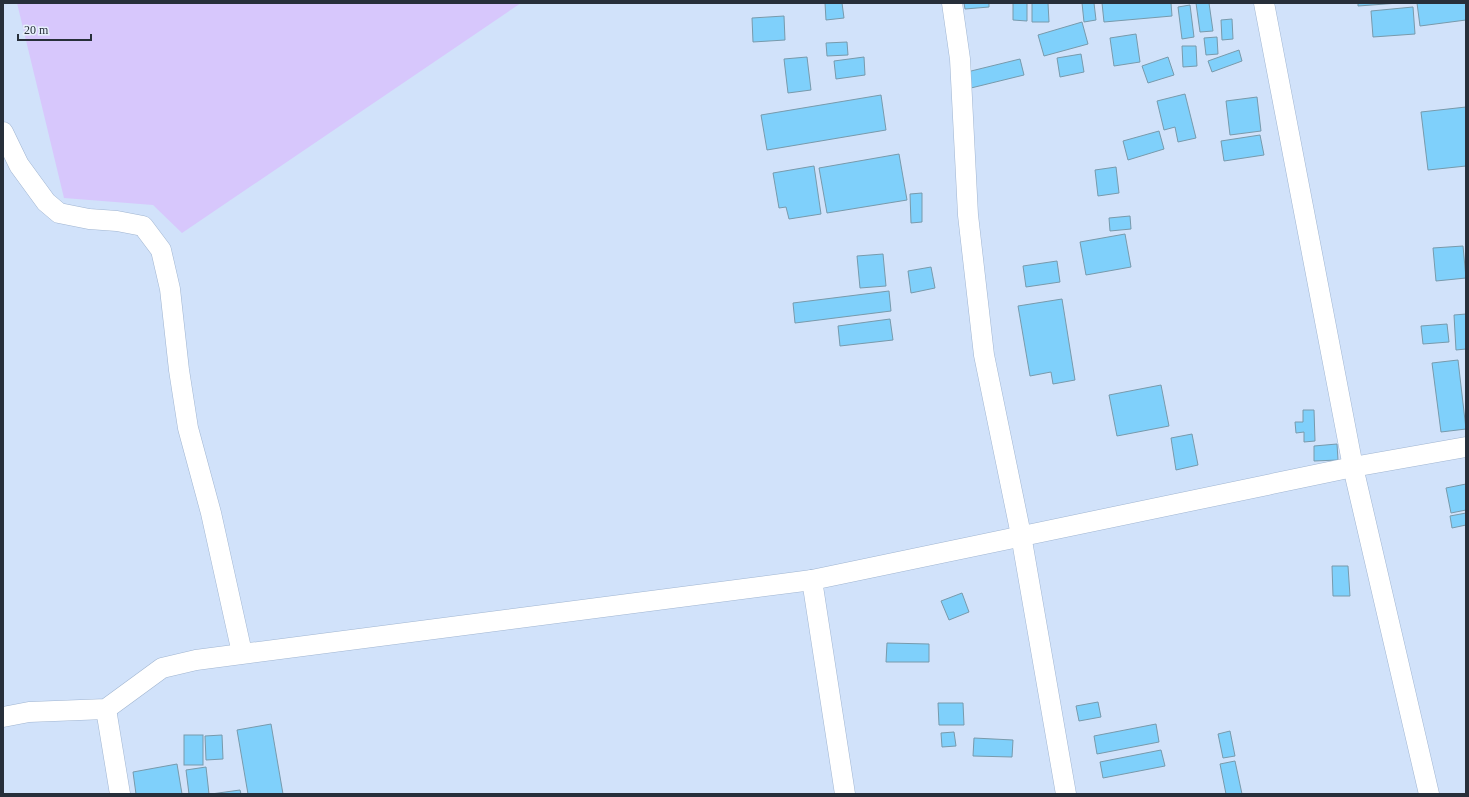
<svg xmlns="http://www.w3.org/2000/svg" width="1469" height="797" font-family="'Times New Roman',serif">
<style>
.green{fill:#d7c7fc}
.building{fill:#7fd0fb;stroke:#789aac}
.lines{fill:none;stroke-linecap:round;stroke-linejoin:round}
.minor-casing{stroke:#a0b5d1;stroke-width:21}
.minor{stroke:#fff;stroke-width:20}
</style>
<rect width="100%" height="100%" fill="#d1e2fa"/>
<path class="green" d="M17,3H521L182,233L153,205L64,198Z"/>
<g class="building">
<path d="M825,3H842L844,18L826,20Z"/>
<path d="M964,3H989V7L965,9Z"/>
<path d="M1013,3H1027V21L1013,20Z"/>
<path d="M1032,3H1048L1049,22H1032Z"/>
<path d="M1082,3H1094L1096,20L1084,22Z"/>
<path d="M1102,3H1171L1172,16L1104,22Z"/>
<path d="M1196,3H1209L1213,31L1200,32Z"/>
<path d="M1358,3H1399L1358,6Z"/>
<path d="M1417,3H1466V20L1420,26Z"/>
<path d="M1190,5L1194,37L1182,39L1178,7Z"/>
<path d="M1413,7L1415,34L1373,37L1371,11Z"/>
<path d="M784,16L785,40L753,42L752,18Z"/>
<path d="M1232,19L1233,39L1222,40L1221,20Z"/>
<path d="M1082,22L1088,44L1044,56L1038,35Z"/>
<path d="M1136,34L1140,62L1114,66L1110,38Z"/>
<path d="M1217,37L1218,54L1206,55L1204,38Z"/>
<path d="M847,42L848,55L827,56L826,43Z"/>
<path d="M1182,46H1196L1197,66L1183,67Z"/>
<path d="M1239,50L1242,61L1212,72L1208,61Z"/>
<path d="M1081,54L1084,72L1060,77L1057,58Z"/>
<path d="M807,57L811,90L788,93L784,59Z"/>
<path d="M864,57L865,75L836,79L834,61Z"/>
<path d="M1168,57L1174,75L1148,83L1142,66Z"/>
<path d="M1020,59L1024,75L971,88L967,72Z"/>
<path d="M1185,94L1196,138L1178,142L1175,127L1164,130L1157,101Z"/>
<path d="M881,95L886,130L767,150L761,115Z"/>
<path d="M1257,97L1261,131L1230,135L1226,101Z"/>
<path d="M1466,107V166L1428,170L1421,112Z"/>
<path d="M1159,131L1164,149L1128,160L1123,141Z"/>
<path d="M1260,135L1264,155L1224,161L1221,141Z"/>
<path d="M899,154L907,200L827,213L819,168Z"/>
<path d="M814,166L821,214L789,219L786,207L779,208L773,173Z"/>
<path d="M1116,167L1119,193L1098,196L1095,170Z"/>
<path d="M922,193V222L911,223L910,194Z"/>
<path d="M1130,216L1131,229L1110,231L1109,218Z"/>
<path d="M1125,234L1131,267L1086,275L1080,242Z"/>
<path d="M1463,246L1466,278L1436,281L1433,248Z"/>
<path d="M883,254L886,286L860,288L857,256Z"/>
<path d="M1057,261L1060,282L1026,287L1023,266Z"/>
<path d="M931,267L935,288L911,293L908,271Z"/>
<path d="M889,291L891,311L795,323L793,303Z"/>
<path d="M1062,299L1075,380L1053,384L1051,372L1030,376L1018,306Z"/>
<path d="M1466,314V349L1456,350L1454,315Z"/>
<path d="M890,319L893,340L840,346L838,326Z"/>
<path d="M1447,324L1449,342L1423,344L1421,326Z"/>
<path d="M1458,360L1466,429L1441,432L1432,363Z"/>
<path d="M1161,385L1169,426L1117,436L1109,395Z"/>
<path d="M1303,410H1314L1315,441L1304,442V432L1296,433L1295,422H1303Z"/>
<path d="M1192,434L1198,465L1176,470L1171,438Z"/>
<path d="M1337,444L1338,460L1314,461V446Z"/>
<path d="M1466,484V510L1451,513L1446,488Z"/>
<path d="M1466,513V525L1452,528L1450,516Z"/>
<path d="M1332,566H1348L1350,596H1333Z"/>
<path d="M962,593L969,612L949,620L941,601Z"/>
<path d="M887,643L929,644V662H886Z"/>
<path d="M1098,702L1101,717L1079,721L1076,706Z"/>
<path d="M938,703H963L964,725H939Z"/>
<path d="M271,724L283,794H248L237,730Z"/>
<path d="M1156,724L1159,742L1097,754L1094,736Z"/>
<path d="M1230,731L1235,756L1223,758L1218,734Z"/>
<path d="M954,732L956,746L942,747L941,733Z"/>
<rect x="184" y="735" width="19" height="30"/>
<path d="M222,735L223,759L206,760L205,736Z"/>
<path d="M974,738L1013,740L1012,757L973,756Z"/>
<path d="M1161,750L1165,766L1103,778L1100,762Z"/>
<path d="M1235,761L1242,794H1226L1220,764Z"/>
<path d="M177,764L182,794H136L133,772Z"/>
<path d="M206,767L209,794H189L186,770Z"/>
<path d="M240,790L241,794H211Z"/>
</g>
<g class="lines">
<g class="minor-casing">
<g id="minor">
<path d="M952,3L960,59L968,215L984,355L1021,535L1066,794"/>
<path d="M1264,3L1353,467L1429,794"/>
<path d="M3,132L19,165L46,202L59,213L89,219L117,221L143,226L161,250L170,289L179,370L188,428L211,513L242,653"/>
<path d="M812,580L845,794"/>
<path d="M106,709L120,794"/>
<path d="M3,717L29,712L106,709L162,668L196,660L812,580L1353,467L1466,447"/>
</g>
</g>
<use href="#minor" class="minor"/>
</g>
<rect width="1469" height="797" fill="none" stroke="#272f3a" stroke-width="8"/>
<path d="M18 34v6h73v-6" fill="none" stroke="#272f3a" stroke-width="2"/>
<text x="24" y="34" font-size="12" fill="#272f3a" stroke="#e6effb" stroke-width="3" paint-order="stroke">20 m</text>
</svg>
